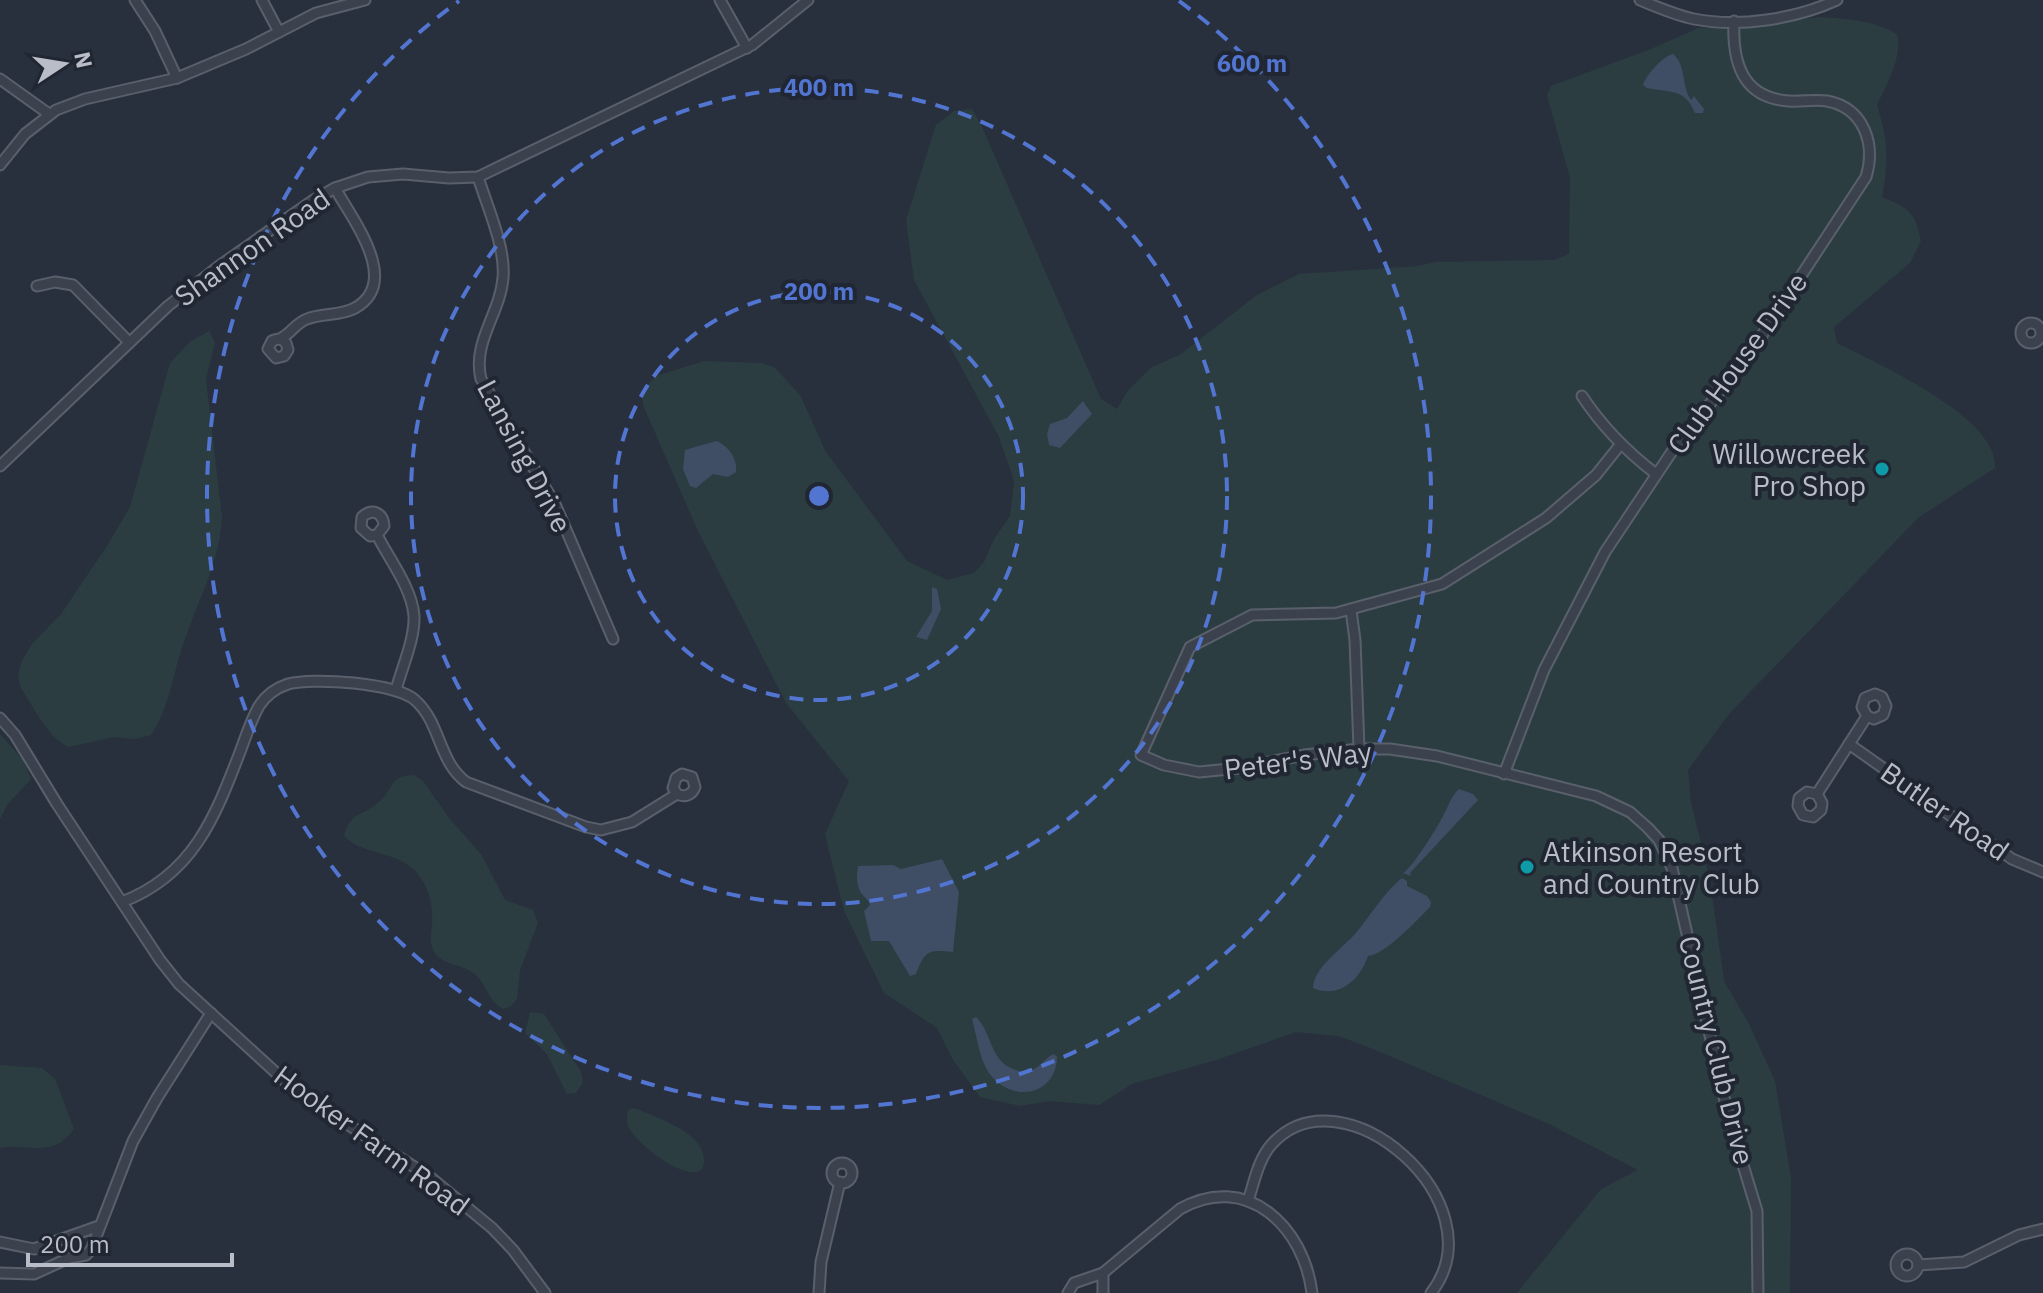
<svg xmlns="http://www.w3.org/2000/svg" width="2043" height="1293" font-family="'IBM Plex Sans',sans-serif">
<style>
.green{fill:#2b3d40}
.water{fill:#3f4d65}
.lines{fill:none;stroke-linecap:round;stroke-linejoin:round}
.minor-casing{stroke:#59606b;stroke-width:13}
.minor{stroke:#3b424e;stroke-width:9}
.ring{fill:none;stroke:#5375d2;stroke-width:4;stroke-dasharray:14 10}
.culture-dot{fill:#0f9aa8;stroke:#202733;stroke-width:3}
.labels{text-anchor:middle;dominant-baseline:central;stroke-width:8;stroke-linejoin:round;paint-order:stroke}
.street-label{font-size:28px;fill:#b8bdc8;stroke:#202733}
.poi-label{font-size:28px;fill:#b8bdc8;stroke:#202733;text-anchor:end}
.centre{fill:#5375d2;stroke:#202733;stroke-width:4}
.ring-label{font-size:24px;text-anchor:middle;font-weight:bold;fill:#5375d2;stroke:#202733;stroke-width:8;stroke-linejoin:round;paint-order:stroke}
</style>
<rect width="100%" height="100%" fill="#28303e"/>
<g class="green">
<path d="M1820,17C1847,19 1873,20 1897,34C1903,56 1886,86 1877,105C1888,142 1889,159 1882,197C1908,208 1915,211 1921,241L1910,263L1834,327L1837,343C1876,363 1999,417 1995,468L1919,517L1729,714L1688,770L1691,803L1710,880L1724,981L1749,1024L1775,1081L1791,1178L1790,1293H1517L1601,1189L1638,1170L1549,1124L1378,1051L1339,1036L1296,1032L1216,1060L1132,1084L1099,1105L1050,1101L1020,1106L980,1097L953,1060L937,1028L884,993L844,911L825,834L849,781L786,703L698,531L643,405L642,391L656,376L704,361L761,363L774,367L800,395L826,452L907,561L947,580L974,573L984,562L994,539L1010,516L1014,481L999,437L914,280L906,220L936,125L954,111L972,109L982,127L1101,399L1117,409L1128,390L1152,367L1181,354L1257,295L1299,274L1418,266L1435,262L1554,260L1569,254L1570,178L1547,95L1551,86L1651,49L1698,28L1747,27Z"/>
<path d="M209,331L215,342L206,379L222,518C219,565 196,604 182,648C172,678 169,708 151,735L135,739L114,737L69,747C49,740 31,703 20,686L18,675L22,661L32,644L61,614L107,546L130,507L170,363L191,341Z"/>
<path d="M0,734L23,760L31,779L7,805L0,819Z"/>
<path d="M414,775L423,781L449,818L481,854L505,900L533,910L538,923L520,970L517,999L511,1006L503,1009C487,1000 486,981 472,972C459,963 438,965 432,947C430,941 431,934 432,928C433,906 431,888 415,871C395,850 362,855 344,836C351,810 363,817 380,801C395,787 389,776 414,775Z"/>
<path d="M530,1012L544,1014L581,1072L583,1083L576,1093L567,1094L547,1054L525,1033Z"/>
<path d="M0,1065L42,1068L55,1079L74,1129C52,1160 29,1142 0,1148Z"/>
<path d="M634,1108C654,1116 706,1133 704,1161C704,1165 703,1169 699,1171C682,1179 636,1143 629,1128C626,1123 627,1115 628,1110Z"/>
</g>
<g class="water">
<path d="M1673,54C1687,66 1681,86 1691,100L1694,96L1704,109L1703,113H1695C1685,88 1671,93 1647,88L1643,85C1646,75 1663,56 1673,54Z"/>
<path d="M1083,401L1092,414L1060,448L1049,445L1047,434L1050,424L1067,418Z"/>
<path d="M716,441C728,445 738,459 736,472L728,477L713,474L696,488L690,486L683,469L685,450Z"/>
<path d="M932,587L937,589L941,609L927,640L916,637L932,611Z"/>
<path d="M1459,789L1473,794L1478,800L1410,873L1411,876L1403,873C1412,868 1437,828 1443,816C1449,806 1450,797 1459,789Z"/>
<path d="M942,859L959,892L953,952C926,949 925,952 916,974L910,976L889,941H871L864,911L870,905C868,898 863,897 860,891C856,883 857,874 858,866L893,865L901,869Z"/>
<path d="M1402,878L1407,881V886L1427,896L1431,902L1430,907C1416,921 1386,954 1368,956C1360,980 1339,999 1313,988C1313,969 1341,949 1354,935C1371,916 1382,894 1402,878Z"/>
<path d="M976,1017C993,1033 989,1062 1016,1070C1022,1072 1029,1072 1034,1069C1042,1065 1046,1057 1054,1054L1057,1057C1056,1096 1012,1104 989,1073C979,1059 977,1036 972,1019Z"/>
</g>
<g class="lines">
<g class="minor-casing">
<g id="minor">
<path d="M135,0L155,31L177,78"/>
<path d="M262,0L279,32"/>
<path d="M720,0L747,48"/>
<path d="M1640,0C1657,7 1675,15 1694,19C1739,28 1795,19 1837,0"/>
<path d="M0,79L49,114"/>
<path d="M0,165L25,134L56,110L85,99L177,78L246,49L316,13L365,0"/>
<path d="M478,177C487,206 506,248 503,278C500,314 472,342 481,379L555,504L613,639"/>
<path d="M37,286L55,282L73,285L129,342"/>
<circle cx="2031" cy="333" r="10"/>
<path d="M281,339L286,343L288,350L284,356L276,358L268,349L272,341C275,339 280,340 283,337C292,332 296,323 307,319C322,313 341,316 355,308C402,282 352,219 335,188"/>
<path d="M1582,396C1603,428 1626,451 1656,474"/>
<path d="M1620,445L1596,475L1546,518L1442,584L1336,613L1252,615L1190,647L1141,755L1164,765L1199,772L1240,768L1304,755L1359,749H1390L1437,756L1596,796L1630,812L1648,828L1659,840L1672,868L1729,1119L1757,1211L1758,1293"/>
<path d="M0,466L168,306L219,266L312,201L335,188L368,177L403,174L449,178L478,177L752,45L808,0"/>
<path d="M377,535L370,536L361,528L362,517C372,508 383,512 384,526L377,535C389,559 412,588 414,616C415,639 402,667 396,690"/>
<path d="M1351,610L1355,640L1359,749"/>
<path d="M0,718L15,735L57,804L160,960L179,984L297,1092L430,1177L492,1228L513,1250L545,1293"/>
<path d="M1849,744L2012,859L2043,872"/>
<path d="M1504,774L1544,670L1605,552L1671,453L1751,352L1866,177C1876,144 1864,108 1827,101C1814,99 1802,102 1789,101C1742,98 1732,62 1734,21"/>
<path d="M1817,794L1822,803L1821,810L1813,817L1803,815L1798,806L1799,798L1807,792L1817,794L1867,716L1874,719L1883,715L1886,706L1882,697L1875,694L1865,698L1862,707L1867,716"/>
<path d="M122,902C193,875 215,817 240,752C246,736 251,720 259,706C266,695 276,688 288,684C313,677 396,683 415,700C441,723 438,761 466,782L586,827L601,830L632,822L677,794C685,798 692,795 695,787L692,777L682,774L676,778L673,788L677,794"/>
<circle cx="842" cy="1173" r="10"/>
<path d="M1248,1201C1254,1183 1258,1160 1271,1145C1341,1065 1501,1203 1431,1293"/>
<path d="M0,1242L34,1249L99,1226"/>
<circle cx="1907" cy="1265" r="11"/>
<path d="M1918,1265L1964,1262L2019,1235L2043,1229"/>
<path d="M0,1273L34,1274L69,1258L86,1255L91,1250L133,1141L157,1098L211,1013"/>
<path d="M1103,1273V1293"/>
<path d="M819,1293L821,1262L840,1182"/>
<path d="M1068,1293L1074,1283L1103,1273L1180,1209C1247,1171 1304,1227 1312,1293"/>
</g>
</g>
<use href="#minor" class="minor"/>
</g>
<g class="ring">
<circle cx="819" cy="496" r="204"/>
<circle cx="819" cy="496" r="408"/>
<path d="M1179 1A612 612 0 1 1 459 1"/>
</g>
<g class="culture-dot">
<circle cx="1882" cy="469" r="8"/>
<circle cx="1527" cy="867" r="8"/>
</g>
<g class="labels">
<g class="street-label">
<text transform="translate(252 247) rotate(-35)">Shannon Road</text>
<text transform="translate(1737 363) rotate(-54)">Club House Drive</text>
<text transform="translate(525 456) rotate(62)">Lansing Drive</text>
<text transform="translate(1298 760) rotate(-7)">Peter's Way</text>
<text transform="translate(1945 811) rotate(35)">Butler Road</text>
<text transform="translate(1717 1050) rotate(76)">Country Club Drive</text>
<text transform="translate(372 1140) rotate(36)">Hooker Farm Road</text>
</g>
<g class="poi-label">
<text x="1866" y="453">Willowcreek<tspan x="1866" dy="32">Pro Shop</tspan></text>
<text x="1543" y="851" text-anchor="start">Atkinson Resort<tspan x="1543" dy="32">and Country Club</tspan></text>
</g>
</g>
<circle cx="819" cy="496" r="12" class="centre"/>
<g class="ring-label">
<text x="1252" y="72">600 m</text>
<text x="819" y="96">400 m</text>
<text x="819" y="300">200 m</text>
</g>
<g transform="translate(64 64) rotate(78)" stroke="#202733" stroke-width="6" paint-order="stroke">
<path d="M0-6L14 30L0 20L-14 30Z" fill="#b8bdc8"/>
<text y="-12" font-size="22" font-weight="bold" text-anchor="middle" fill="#b8bdc8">N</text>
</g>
<path d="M28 1253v12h204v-12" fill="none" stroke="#b8bdc8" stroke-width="4"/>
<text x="40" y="1253" font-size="24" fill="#b8bdc8" stroke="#202733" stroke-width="6" paint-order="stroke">200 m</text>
</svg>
